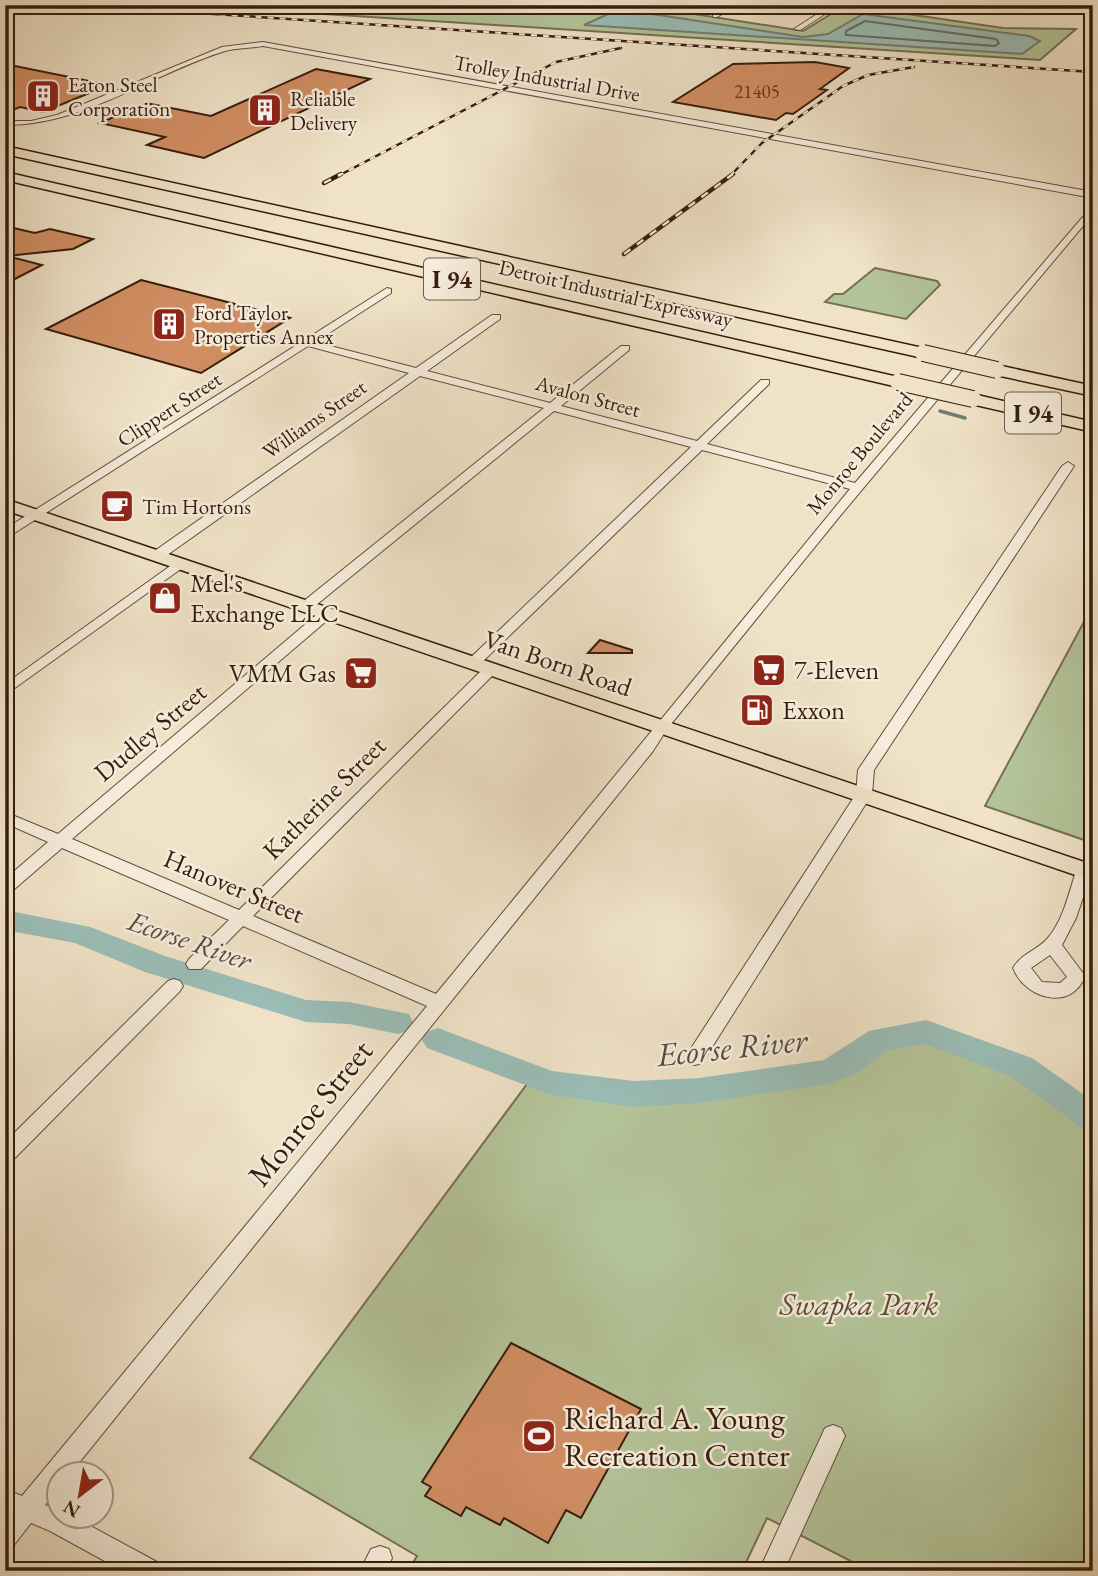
<svg xmlns="http://www.w3.org/2000/svg" width="1098" height="1576" font-family="'EB Garamond',serif">
<style>
.green{fill:#b4c499;stroke:#757053;stroke-width:2}
.water{fill:#9abdb6;stroke:#727d72;stroke-width:2}
.lines{fill:none;stroke-linecap:round;stroke-linejoin:round}
.shore{stroke:#686c62;stroke-width:2}
.stream{stroke:#727d72;stroke-width:3.5}
.river{fill:#9abdb6;fill-rule:evenodd}
.building{fill:#d18e63;stroke:#361c0d;stroke-width:2}
.minor-casing{stroke:#644e3c;stroke-width:2}
.major-casing{stroke:#361c0d;stroke-width:3}
.highway-casing{stroke:#361c0d;stroke-width:3}
.minor{fill:#f5ecdb;fill-rule:evenodd}
.major{fill:#efe2c7;fill-rule:evenodd}
.highway{fill:#efe2c7;fill-rule:evenodd}
.rail-far1-casing{stroke:#361c0d;stroke-width:2.5}
.rail-casing{stroke:#361c0d;stroke-width:4.5}
.rail-far1{stroke:#f5ecdb;stroke-width:2;stroke-dasharray:6;stroke-linecap:butt}
.rail{stroke:#f5ecdb;stroke-width:2.5;stroke-dasharray:8;stroke-linecap:butt}
.highway-bridge-casing{stroke:#361c0d;stroke-width:18;stroke-linecap:butt}
.highway-bridge{stroke:#efe2c7;stroke-width:16}
.labels{text-anchor:middle;dominant-baseline:central;stroke-width:5;stroke-linejoin:round;paint-order:stroke}
.far-number-label{font-size:19px;fill:#5d3822}
.far-street-label{font-size:21px;fill:#361c0d;stroke:#f5ecdb}
.far-poi-label{font-size:21px;fill:#361c0d;stroke:#f5ecdb;text-anchor:start}
.shield{fill:#f5ecdb;stroke:#6f5a4b;stroke-width:2}
.shield-label{font-size:24px;font-weight:bold;fill:#361c0d}
.poi-label{font-size:26px;fill:#361c0d;stroke:#f5ecdb;text-anchor:start}
.street-label{font-size:26px;fill:#361c0d;stroke:#f5ecdb}
.water-label{font-size:28px;font-style:italic;fill:#544c40;stroke:#f5ecdb}
.near-street-label{font-size:32px;fill:#361c0d;stroke:#f5ecdb}
.near-park-label{font-size:32px;font-style:italic;fill:#5c4e37;stroke:#f5ecdb}
.near-poi-label{font-size:32px;fill:#361c0d;stroke:#f5ecdb;text-anchor:start}
.near-water-label{font-size:33px;font-style:italic;fill:#544c40;stroke:#f5ecdb}
</style>
<rect width="100%" height="100%" fill="#efe2c7"/>
<filter id="stains"><feTurbulence type="fractalNoise" baseFrequency=".00286" numOctaves="4"/><feColorMatrix values="0 0 0 0 .2 0 0 0 0 .09 0 0 0 0 .02 0 0 0 .5 -.17"/></filter>
<radialGradient id="worn" r=".72"><stop offset=".6" stop-color="#630" stop-opacity="0"/><stop offset="1" stop-color="#630" stop-opacity=".3"/></radialGradient>
<g class="green">
<path d="M183,5H637L803,31L846,5H873L894,12L1003,28L1076,29L1040,60Z"/>
<path d="M875,268L937,281L940,285L906,319L825,302L834,294H843Z"/>
<path d="M1093,605V843L985,806Z"/>
<path d="M913,1031L938,1034L1021,1067L1093,1118V1571H870L767,1518L742,1571H408L417,1556L250,1458L533,1076C628,1111 732,1086 829,1072L846,1064L880,1039Z"/>
</g>
<path class="water" d="M619,9L803,37L828,34L863,14L1029,36L1040,41L1022,54L584,25Z"/>
<g class="lines">
<path class="shore" d="M865,21L996,39L999,43L995,46L846,35V31Z"/>
<path class="stream" d="M940,411L965,418"/>
<g class="river">
<path d="M5,910L90,927L165,956L306,1000L349,1002L409,1014L413,1022L409,1030L398,1034L349,1024L306,1022L145,972L75,943L5,930Z"/>
<path d="M926,1020L1032,1058L1093,1101V1131L1081,1127L1010,1076L925,1044L888,1050L857,1073L829,1084L699,1103L634,1107L552,1095L427,1048L422,1040L427,1032L438,1028L552,1071L634,1081L699,1078L824,1060L869,1031Z"/>
</g>
</g>
<g class="building">
<path d="M815,62L849,68L820,89L827,90L793,114L786,113L776,120L673,102L733,64Z"/>
<path d="M5,64L109,85L43,112L20,107L5,113Z"/>
<path d="M316,69L370,79L204,158L147,145L165,137L100,123L146,103L211,116Z"/>
<path d="M5,226L35,233L50,229L93,239L73,249L7,256L42,265L5,284Z"/>
<path d="M141,280L290,318L201,373L46,329Z"/>
<path d="M600,640L632,650V653H588Z"/>
<path d="M511,1343L641,1409L581,1518L566,1510L548,1543L504,1518L500,1525L466,1507L461,1516L425,1496L431,1487L422,1482Z"/>
</g>
<g class="lines">
<g class="minor-casing">
<g id="minor">
<path d="M729,5H737L717,17H713V15Z"/>
<path d="M831,5H839L800,30L794,29Z"/>
<path d="M263,42L1093,192V198L263,46C251,48 237,48 225,51C151,74 85,125 5,125V121H31L57,115L222,47Z"/>
<path d="M1093,205V214L840,516L667,729L653,751L70,1474H60V1488L45,1505L60,1511V1516H72L157,1562L160,1571H123L50,1531L31,1523L14,1545L5,1548V1517L8,1514L5,1513V1489L22,1496L427,1006L243,926L201,969H189L186,964L189,959L229,920L62,848L11,892L5,894V879L48,842L5,823V812L58,834L321,611H331L333,614L331,617L72,839L239,910L485,667H495L497,670L495,673L253,916L436,994L850,489L702,450L477,667H467L465,664L467,661L691,447L554,411L310,610H300L298,607L300,604L544,408L420,376L163,558H153V552L409,373L308,346L5,539V529L387,288L391,289V293L315,342L416,368L492,315H500V319L427,371L550,403L621,346H629V350L561,406L697,441L761,380H769V384L707,444L855,483Z"/>
<path d="M1068,462L1074,466L874,770L872,794L702,1063L695,1065L688,1063L686,1058L688,1053L856,794L858,770L1062,466Z"/>
<path d="M180,559L187,563L185,566L5,695V684Z"/>
<path d="M1084,865L1092,871L1076,918L1062,945L1085,976C1072,1012 1025,999 1013,968C1022,953 1036,951 1047,939C1063,921 1069,893 1076,871ZM1050,955L1067,977L1060,983L1042,982L1031,968Z"/>
<path d="M174,979L180,981L183,986L180,991L12,1161L5,1163V1142L168,981Z"/>
<path d="M833,1425L841,1428L845,1436L784,1571H759L825,1428Z"/>
<path d="M380,1546L389,1549L392,1558L386,1571H360L371,1549Z"/>
</g>
</g>
<g class="major-casing">
<path id="major" d="M5,499L1093,865V881L5,510Z"/>
</g>
<g class="highway-casing">
<g id="highway">
<path d="M5,146L923,348L931,353L923,358L5,154Z"/>
<path d="M5,172L898,377L907,382L898,387L5,180Z"/>
<path d="M997,365L1093,386V396L991,374L988,370L991,366Z"/>
<path d="M973,394L1093,422V432L967,403L964,399Z"/>
</g>
</g>
<use href="#minor" class="minor"/>
<use href="#major" class="major"/>
<use href="#highway" class="highway"/>
<g class="rail-far1-casing">
<g id="rail-far1">
<path d="M76,5L1093,72"/>
<path d="M338,176L556,62L621,48"/>
<path d="M730,176L762,143L843,86L868,75L914,67"/>
</g>
</g>
<g class="rail-casing">
<g id="rail">
<path d="M324,183L341,174"/>
<path d="M624,254L733,174"/>
</g>
</g>
<use href="#rail-far1" class="rail-far1"/>
<use href="#rail" class="rail"/>
<g class="highway-bridge-casing">
<g id="highway-bridge">
<path d="M923,353L997,370"/>
<path d="M898,382L973,399"/>
</g>
</g>
<use href="#highway-bridge" class="highway-bridge"/>
</g>
<defs>
<g id="building-square" transform="scale(1.75)"><rect x="-9" y="-9" width="18" height="18" rx="4" fill="#8f2418" stroke="#f5ecdb"/><path d="M-4-6H4V6H1V3H-1V6H-4ZM-2.5-4.3h1.7v1.8h-1.7ZM.8-4.3h1.7v1.8H.8ZM-2.5-1h1.7V.8h-1.7ZM.8-1h1.7V.8H.8Z" fill="#fff"/></g>
<g id="cafe-square" transform="scale(1.75)"><rect x="-9" y="-9" width="18" height="18" rx="4" fill="#8f2418" stroke="#f5ecdb"/><path d="M-5.5-4.5H6V0H3Q3 3.5 0 3.5H-2.5Q-5.5 3.5-5.5 0ZM3-3.2v2h1.7v-2ZM-6 4.5H4V6H-6Z" fill="#fff"/></g>
<g id="shop-square" transform="scale(1.75)"><rect x="-9" y="-9" width="18" height="18" rx="4" fill="#8f2418" stroke="#f5ecdb"/><path d="M-5-2.5h2.3a2.7 3.5 0 0 1 5.4 0H5L5.5 6h-11ZM-1.5-2.5h3a1.5 2.3 0 0 0-3 0Z" fill="#fff"/></g>
<g id="supermarket-square" transform="scale(1.75)"><rect x="-9" y="-9" width="18" height="18" rx="4" fill="#8f2418" stroke="#f5ecdb"/><path d="M-6-5.5h2.5l.6 2H6L4.5 2H-2.5L-4.4-4H-6ZM-1.5 3.2a1.3 1.3 0 1 0 .1 0ZM3 3.2a1.3 1.3 0 1 0 .1 0Z" fill="#fff"/></g>
<g id="fuel-square" transform="scale(1.75)"><rect x="-9" y="-9" width="18" height="18" rx="4" fill="#8f2418" stroke="#f5ecdb"/><path d="M-5.5-6h7V0h2V4h1.3V-2.5L3-4.5l.8-.8L6-3V5H2.5V1h-1V6h-7ZM-4.2-4.7v3.2H.2V-4.7Z" fill="#fff"/></g>
<g id="stadium-square" transform="scale(1.75)"><rect x="-9" y="-9" width="18" height="18" rx="4" fill="#8f2418" stroke="#f5ecdb"/><path d="M0-5a6.5 5 0 1 0 0 10a6.5 5 0 1 0 0-10ZM-3.5-1.8h7v3.6h-7Z" fill="#fff"/></g>
</defs>
<g fill-rule="evenodd">
<use href="#building-square" x="43" y="96"/>
<use href="#building-square" x="265" y="110"/>
<use href="#building-square" x="169" y="324"/>
<use href="#cafe-square" x="117" y="506"/>
<use href="#shop-square" x="165" y="598"/>
<use href="#supermarket-square" x="769" y="670"/>
<use href="#supermarket-square" x="361" y="673"/>
<use href="#fuel-square" x="757" y="710"/>
<use href="#stadium-square" x="539" y="1436"/>
</g>
<g class="labels">
<g class="far-number-label">
<text x="757" y="91">21405</text>
</g>
<g class="far-street-label">
<text transform="translate(547 78) rotate(10)">Trolley Industrial Drive</text>
<text transform="translate(616 293) rotate(13)">Detroit Industrial Expressway</text>
<text transform="translate(588 396) rotate(15)">Avalon Street</text>
<text transform="translate(169 409) rotate(-33)">Clippert Street</text>
<text transform="translate(314 419) rotate(-35)">Williams Street</text>
<text transform="translate(859 453) rotate(-50)">Monroe Boulevard</text>
</g>
<g class="far-poi-label">
<text x="68" y="84">Eaton Steel<tspan x="68" dy="24">Corporation</tspan></text>
<text x="290" y="98">Reliable<tspan x="290" dy="24">Delivery</tspan></text>
<text x="194" y="312">Ford Taylor<tspan x="194" dy="24">Properties Annex</tspan></text>
<text x="142" y="506">Tim Hortons</text>
</g>
<g class="shield">
<rect x="424" y="258.5" width="56" height="41" rx="5"/>
<rect x="1005" y="392.5" width="56" height="41" rx="5"/>
</g>
<g class="shield-label">
<text x="452" y="279">I 94</text>
<text x="1033" y="413">I 94</text>
</g>
<g class="poi-label">
<text x="190" y="583">Mel's<tspan x="190" dy="30">Exchange LLC</tspan></text>
<text x="794" y="670">7-Eleven</text>
<text x="336" y="673" text-anchor="end">VMM Gas</text>
<text x="782" y="710">Exxon</text>
</g>
<g class="street-label">
<text transform="translate(558 663) rotate(19)">Van Born Road</text>
<text transform="translate(150 732) rotate(-40)">Dudley Street</text>
<text transform="translate(324 798) rotate(-45)">Katherine Street</text>
<text transform="translate(234 886) rotate(23)">Hanover Street</text>
</g>
<g class="water-label">
<text transform="translate(190 940) rotate(19)">Ecorse River</text>
</g>
<g class="near-street-label">
<text transform="translate(310 1113) rotate(-51)">Monroe Street</text>
</g>
<g class="near-park-label">
<text x="859" y="1304">Swapka Park</text>
</g>
<g class="near-poi-label">
<text x="564" y="1418">Richard A. Young<tspan x="564" dy="37">Recreation Center</tspan></text>
</g>
<g class="near-water-label">
<text transform="translate(732 1047) rotate(-6)">Ecorse River</text>
</g>
</g>
<rect width="1098" height="1576" fill="none" stroke="#efe2c7" stroke-width="28"/>
<rect x="7" y="7" width="1084" height="1562" fill="none" stroke="#361c0d" stroke-width="3.5"/>
<rect x="14" y="14" width="1070" height="1548" fill="none" stroke="#361c0d" stroke-width="2"/>
<g transform="translate(80 1495) rotate(211)"><circle r="33" fill="#f5ecdb" stroke="#a99989" stroke-width="2"/>
<path d="M0-5L12 26L0 18L-12 26Z" fill="#8f2418"/>
<text y="-10" font-size="19" font-weight="bold" text-anchor="middle" fill="#361c0d">N</text>
</g>
<rect width="100%" height="100%" filter="url(#stains)"/>
<rect width="100%" height="100%" fill="url(#worn)"/>
</svg>
